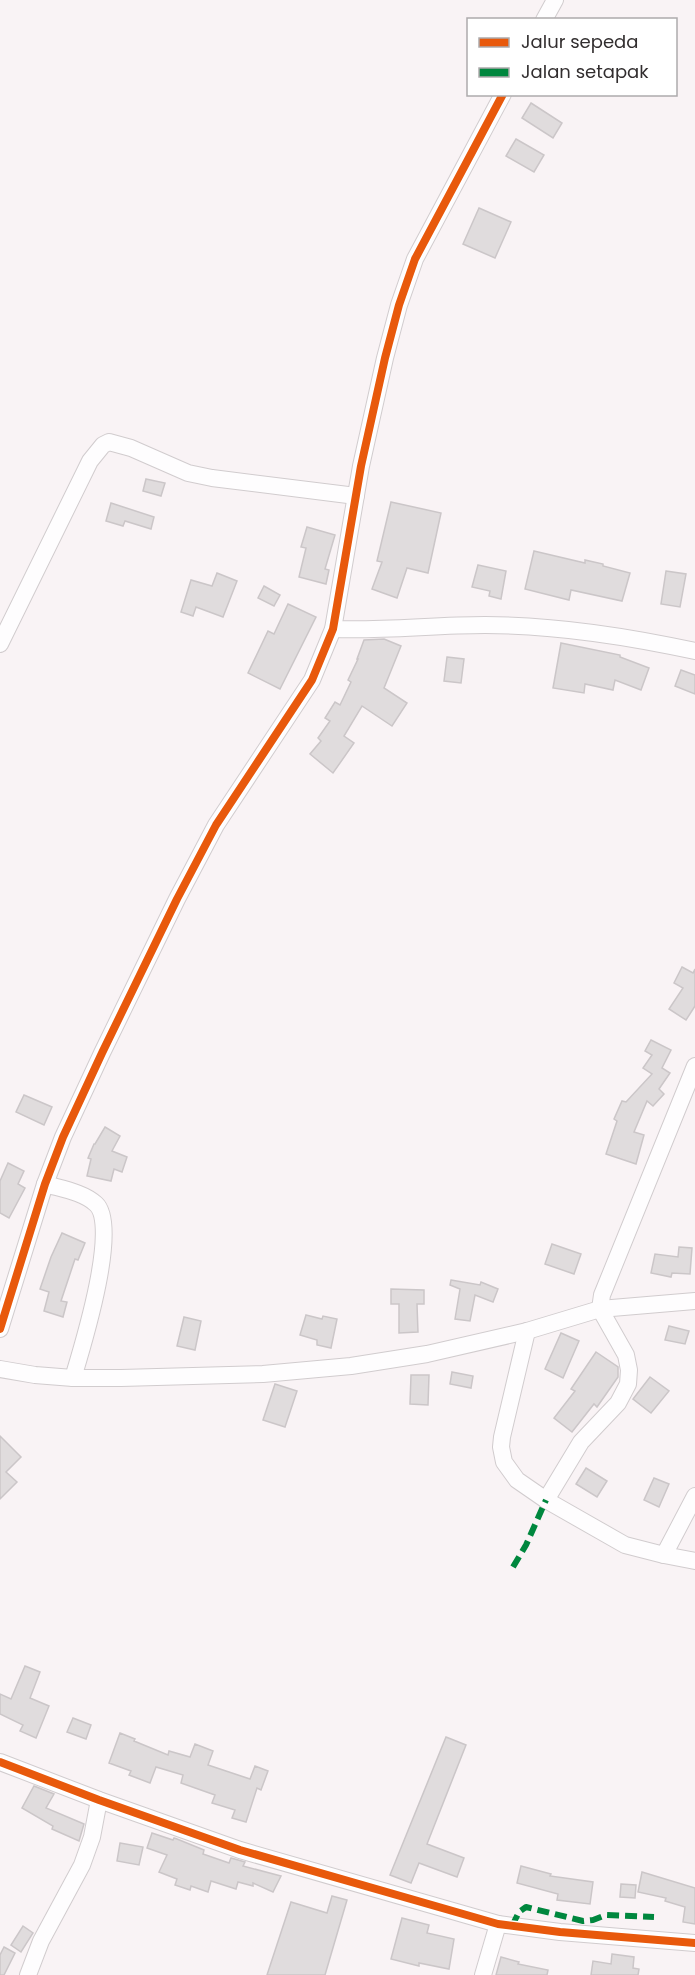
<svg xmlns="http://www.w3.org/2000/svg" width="695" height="1975" font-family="Poppins,sans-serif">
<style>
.building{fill:#e0dcdd;stroke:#cbc6c8;stroke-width:1.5}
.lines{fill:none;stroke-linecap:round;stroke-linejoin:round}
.street-casing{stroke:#d1ccce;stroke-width:18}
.street{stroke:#fefdfe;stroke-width:16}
.quiet{stroke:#00873e;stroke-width:6;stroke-dasharray:12 6;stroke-linecap:butt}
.cycleway-casing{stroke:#fff;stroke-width:11}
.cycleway{stroke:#e8590c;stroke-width:8}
</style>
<rect width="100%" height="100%" fill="#f9f3f5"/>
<g class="building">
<path d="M531,103L562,123L553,138L522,118Z"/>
<path d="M516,139L544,155L534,172L506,156Z"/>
<path d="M479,208L511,222L495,258L463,244Z"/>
<path d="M146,479L165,483L161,496L143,491Z"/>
<path d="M391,502L441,513L428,573L407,568L397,598L372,589L382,562L377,561Z"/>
<path d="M111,503L154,517L151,529L125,521L123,526L106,521Z"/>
<path d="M307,527L335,535L325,569L329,570L326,584L299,577L306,548L301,547Z"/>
<path d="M534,551L585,563V560L603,564V566L630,573L622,601L571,590L569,600L525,589Z"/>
<path d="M478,565L506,571L501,599L489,596L490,591L472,587Z"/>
<path d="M666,571L686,574L680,607L661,604Z"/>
<path d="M217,573L237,581L223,617L196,607L193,616L181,612L191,580L212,586Z"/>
<path d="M264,586L280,595L274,606L258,598Z"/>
<path d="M288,604L316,617L280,689L248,673L268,631L274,634Z"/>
<path d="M384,639L401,646L384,688L407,703L392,726L362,706L344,736L354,743L333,773L310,754L321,741L318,738L330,721L325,718L335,702L340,705L351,682L348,680L358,659H357L364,640Z"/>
<path d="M561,643L620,655V657L649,668L641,690L615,680L613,690L585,684L584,693L553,688Z"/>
<path d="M447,657L464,659L461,683L444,681Z"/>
<path d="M681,670L695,675V694L675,686Z"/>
<path d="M682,967L693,973L695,969V1006L686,1020L669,1009L683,988L674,983Z"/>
<path d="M651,1040L671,1050L662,1068L670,1073L659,1089L664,1094L653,1106L647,1101L634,1132L644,1135L636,1164L606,1154L617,1121L614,1119L622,1101L626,1102L652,1074L643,1068L652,1055L645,1051Z"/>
<path d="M24,1095L52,1107L44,1125L16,1112Z"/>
<path d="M105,1127L120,1136L112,1151L127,1157L122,1172L114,1169L111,1181L87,1176L91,1159L88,1158L94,1144H95Z"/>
<path d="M8,1163L24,1171L18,1184L25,1188L9,1218L0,1213V1181Z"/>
<path d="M62,1233L85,1243L78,1260L75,1259L61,1301L67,1302L63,1317L44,1311L49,1292L40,1289L51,1257Z"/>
<path d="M552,1244L581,1254L574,1274L545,1264Z"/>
<path d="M679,1247L692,1248L690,1274L672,1273L671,1277L651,1273L655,1254L678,1257Z"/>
<path d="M451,1280L480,1285L481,1282L498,1289L493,1302L475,1295L470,1321L455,1319L460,1289L450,1285Z"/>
<path d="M391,1289L424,1290V1304H417L418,1332L399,1333V1304H391Z"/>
<path d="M306,1315L322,1319L323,1316L337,1319L331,1348L317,1345V1340L300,1335Z"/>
<path d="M184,1317L201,1321L195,1350L177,1346Z"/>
<path d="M669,1326L689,1331L685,1344L665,1340Z"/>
<path d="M561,1333L579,1341L563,1378L545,1369Z"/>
<path d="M596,1352L618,1367V1377L597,1407L594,1404L572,1432L554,1418L575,1391L571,1389Z"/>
<path d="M452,1372L473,1376L471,1388L450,1384Z"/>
<path d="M411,1375H429L428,1405L410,1404Z"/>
<path d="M650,1377L669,1391L651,1413L633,1399Z"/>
<path d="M275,1384L297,1391L285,1427L263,1420Z"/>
<path d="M0,1436L21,1457L6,1472L17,1482L0,1499Z"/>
<path d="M586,1468L607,1481L597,1497L576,1484Z"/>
<path d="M654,1478L669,1484L659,1507L644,1500Z"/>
<path d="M25,1666L40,1672L30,1698L49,1706L36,1738L20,1731L23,1725L0,1714V1694L11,1699Z"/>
<path d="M73,1718L91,1725L86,1739L67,1732Z"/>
<path d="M120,1733L135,1739L134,1741L168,1755L169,1751L190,1757L195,1744L213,1751L208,1765L250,1779L255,1766L268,1771L261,1790L257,1788L246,1822L232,1818L235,1810L212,1803L215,1795L181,1783L183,1775L156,1767L150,1783L129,1775L131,1771L109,1763Z"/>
<path d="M446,1737L466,1745L427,1844L464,1858L457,1877L419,1863L411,1883L390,1875Z"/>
<path d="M34,1786L54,1794L46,1808L84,1824L79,1841L52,1829L53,1826L22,1808Z"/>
<path d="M152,1833L173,1840L174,1838L177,1839L204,1850L203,1854L229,1863L231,1858L245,1862L243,1866L281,1876L273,1892L253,1883V1886L238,1882L236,1889L211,1881L208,1892L191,1886L190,1890L175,1885L177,1879L159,1872L167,1855L147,1848Z"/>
<path d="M120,1843L143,1847L139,1865L117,1861Z"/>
<path d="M521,1866L551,1874L550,1876L593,1882L590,1904L557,1900L558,1894L517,1883Z"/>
<path d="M642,1872L695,1888V1924L683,1922L685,1907L665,1901L666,1898L638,1892Z"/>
<path d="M621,1884L636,1885L635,1898L620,1897Z"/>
<path d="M332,1896L347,1900L325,1975H267L291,1902L327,1913Z"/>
<path d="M402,1918L429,1925L427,1933L454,1939L449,1969L419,1963V1966L391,1959Z"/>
<path d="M23,1926L33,1933L21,1952L11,1945Z"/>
<path d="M4,1947L15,1953L4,1975H0V1955Z"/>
<path d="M612,1954L634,1957L633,1968L639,1969L638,1975H591L593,1961L611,1964Z"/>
<path d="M501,1957L519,1962L518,1964L548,1970L547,1975H496Z"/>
</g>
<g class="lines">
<g class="street-casing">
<g id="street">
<path d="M544,20L555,0"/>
<path d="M333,629C384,631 434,625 485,625C555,625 626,636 695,651"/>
<path d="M0,644L90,461L103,445L109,442L131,448L188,473L212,478L356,496"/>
<path d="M45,1184C62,1189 83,1192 96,1204C120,1226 82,1348 73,1378"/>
<path d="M0,1329L45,1184L63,1137L102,1053L177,899L216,825L312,680L333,629L361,466L385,358L399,305L415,259L503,94"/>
<path d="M527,1331L502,1437L501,1447L504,1462L517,1480L546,1500L625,1545L664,1555L695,1561"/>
<path d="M0,1369L35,1375L73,1378H121L263,1374L351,1366L427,1354L527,1331L600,1309L695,1301"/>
<path d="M546,1500L581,1442L618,1403L628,1384L629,1370L626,1355L600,1309L602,1295L695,1066"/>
<path d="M664,1555L695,1496"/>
<path d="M0,1762L99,1800L240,1850L498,1924L560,1932L695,1943"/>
<path d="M28,1975L41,1941L82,1865L92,1837L99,1800"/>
<path d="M483,1975L498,1924"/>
</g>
</g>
<use href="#street" class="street"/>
<g class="quiet">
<path d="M513,1567L526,1545L546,1500"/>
<path d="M512,1926L519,1912L526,1907L583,1921L593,1920L606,1915L654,1917"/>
</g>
<g class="cycleway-casing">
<g id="cycleway">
<path d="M0,1329L45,1184L63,1137L102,1053L177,899L216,825L312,680L333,629L361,466L385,358L399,305L415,259L503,94"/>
<path d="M0,1762L99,1800L240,1850L498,1924L560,1932L695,1943"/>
</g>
</g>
<use href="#cycleway" class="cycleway"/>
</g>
<rect x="467" y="18" width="210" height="78" fill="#ffffff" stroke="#adabac" stroke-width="1.5"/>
<rect x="479" y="38" width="30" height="9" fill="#e8590c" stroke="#adabac" stroke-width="1.5"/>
<text x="521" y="48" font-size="18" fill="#322e2f">Jalur sepeda</text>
<rect x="479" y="68" width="30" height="9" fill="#00873e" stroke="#adabac" stroke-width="1.5"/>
<text x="521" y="78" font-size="18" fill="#322e2f">Jalan setapak</text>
</svg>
